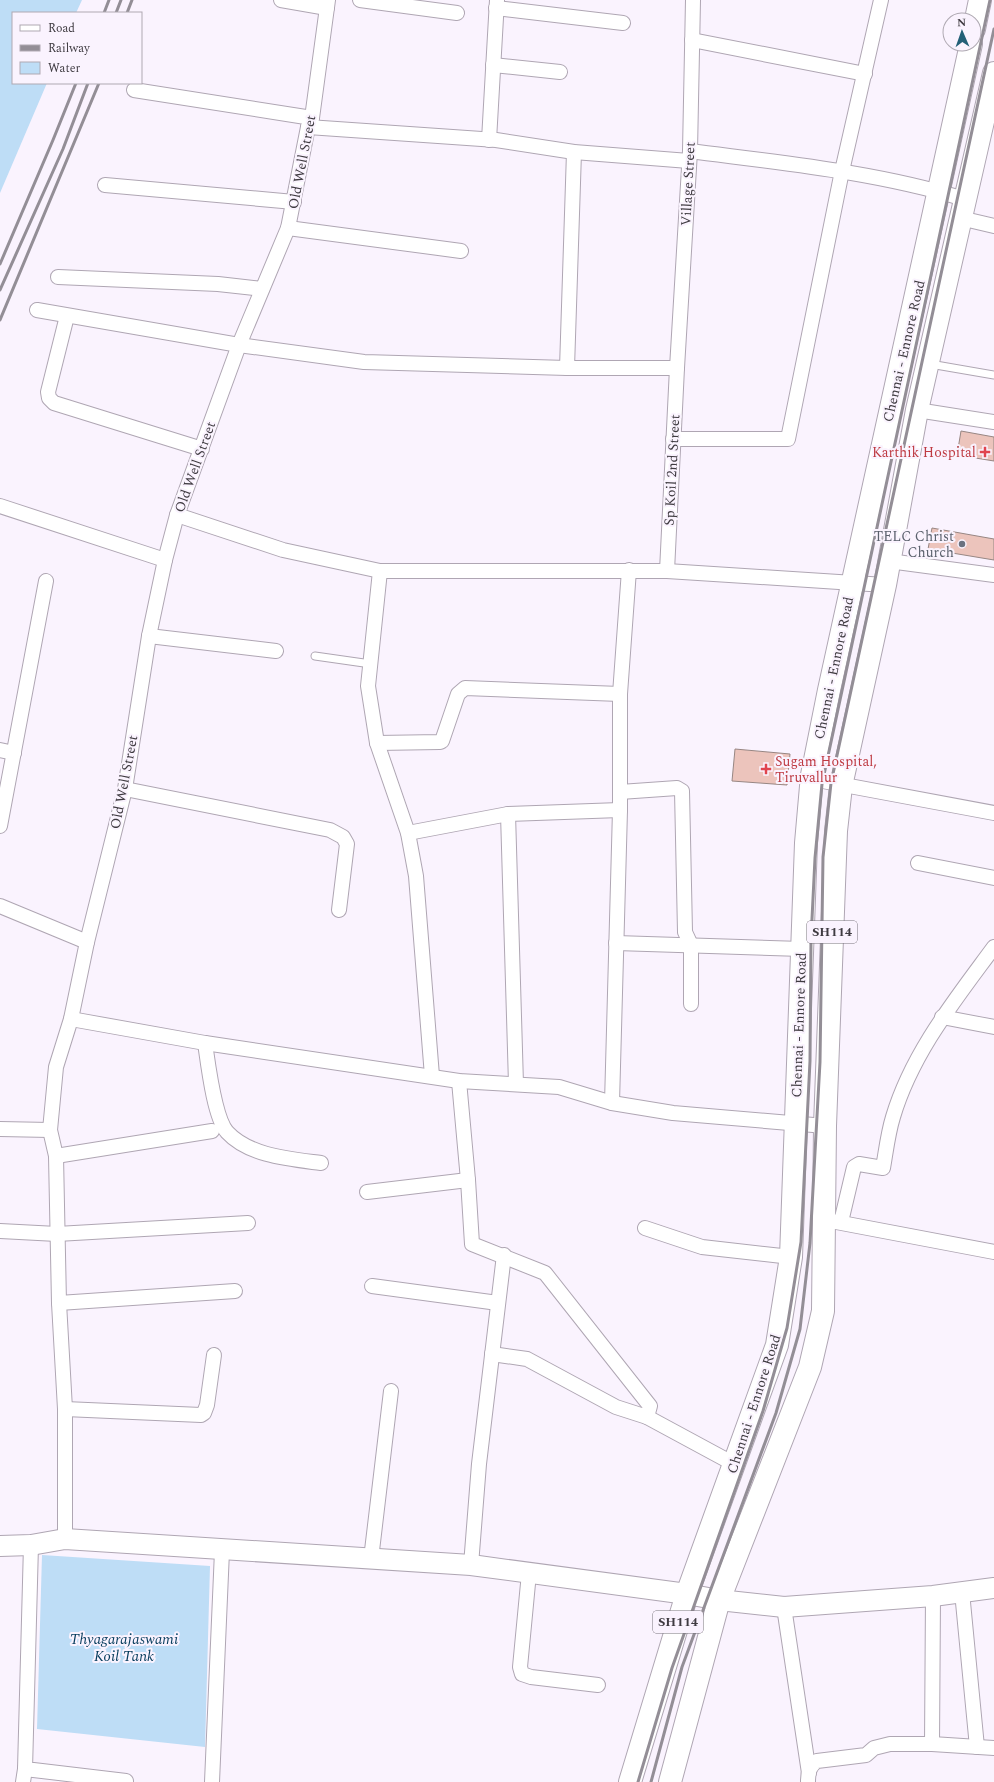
<svg xmlns="http://www.w3.org/2000/svg" width="994" height="1782" font-family="Spectral,serif">
<style>
.water{fill:#beddf6}
.building{fill:#ecc4bc;stroke:#978683}
.lines{fill:none;stroke-linecap:round;stroke-linejoin:round}
.lane-casing{stroke:#afa6b3;stroke-width:9}
.street-casing{stroke:#afa6b3;stroke-width:16}
.secondary-casing{stroke:#afa6b3;stroke-width:22}
.primary-casing{stroke:#afa6b3;stroke-width:24}
.lane{stroke:#fff;stroke-width:7}
.street{stroke:#fff;stroke-width:14}
.secondary{stroke:#fff;stroke-width:20}
.primary{stroke:#fff;stroke-width:22}
.rail{stroke:#938e96;stroke-width:3}
.health-dot{fill:#e0444e;stroke:#faf3fe;stroke-width:1.5}
.worship-dot{fill:#6b7280;stroke:#faf3fe;stroke-width:1.5}
.labels{text-anchor:middle;dominant-baseline:central;stroke-width:4;stroke-linejoin:round;paint-order:stroke}
.shield{fill:#faf3fe;stroke:#77727a;stroke-width:1}
.shield-label{font-size:13px;font-weight:bold;fill:#3f3b41}
.street-label{font-size:14px;fill:#3f3b41;stroke:#faf3fe}
.health-label{font-size:14px;fill:#be3a42;stroke:#faf3fe;text-anchor:end}
.worship-label{font-size:14px;fill:#5b616d;stroke:#faf3fe;text-anchor:end}
.water-label{font-size:15px;font-style:italic;fill:#063c5d;stroke:#faf3fe}
</style>
<rect width="100%" height="100%" fill="#faf3fe"/>
<g class="water">
<path d="M0,0H82L76,13H13V83H47L0,193Z"/>
<path d="M42,1555L210,1566L205,1747L37,1729Z"/>
</g>
<g class="building">
<path d="M961,431L994,437V461L957,455Z"/>
<path d="M932,528L994,539V560L928,549Z"/>
<path d="M735,749L790,754L787,785L732,781Z"/>
</g>
<g class="lines">
<g class="lane-casing">
<g id="lane">
<path d="M930,364L994,375"/>
<path d="M315,656L371,664"/>
</g>
</g>
<g class="street-casing">
<g id="street">
<path d="M281,0L327,8"/>
<path d="M360,0L457,13"/>
<path d="M496,8L623,23"/>
<path d="M692,40L865,74"/>
<path d="M493,65L560,72"/>
<path d="M134,90L312,118"/>
<path d="M308,127L496,140L574,152L689,161"/>
<path d="M489,140L497,0"/>
<path d="M690,151C782,163 876,172 964,199"/>
<path d="M105,185L294,202"/>
<path d="M960,218L994,226"/>
<path d="M288,228L461,251"/>
<path d="M58,277L218,284L262,289"/>
<path d="M37,310L239,345L364,362L567,368H677"/>
<path d="M67,316L48,392L49,398L54,403L202,449"/>
<path d="M567,368L574,152"/>
<path d="M917,410L994,422"/>
<path d="M673,439H788L842,171L881,0"/>
<path d="M0,506L165,560"/>
<path d="M177,515L283,550L380,571H667L885,585"/>
<path d="M889,561L994,575"/>
<path d="M380,571L368,686L377,743L408,833L416,876L432,1076"/>
<path d="M667,571L677,368L690,151L693,0"/>
<path d="M149,636L276,651"/>
<path d="M377,743L440,742L442,741L458,694L465,688L620,694"/>
<path d="M0,750L14,753"/>
<path d="M812,779L994,813"/>
<path d="M125,789L330,830L343,837L347,844L339,910"/>
<path d="M620,792L677,788L682,791L685,932L691,945V1004"/>
<path d="M508,814L516,1084"/>
<path d="M0,826L46,581"/>
<path d="M408,833L508,814L620,810"/>
<path d="M918,863L994,878"/>
<path d="M0,906L87,942"/>
<path d="M616,943L802,949"/>
<path d="M942,1017L994,1027"/>
<path d="M71,1019L205,1043L459,1081L559,1087L612,1103L673,1113L825,1126"/>
<path d="M205,1043C208,1063 214,1117 227,1132C249,1156 290,1159 321,1163"/>
<path d="M459,1081L468,1180L472,1244L545,1273L650,1406L647,1417L734,1464"/>
<path d="M612,1103L620,810V694L629,570"/>
<path d="M0,1129L50,1130"/>
<path d="M56,1156L212,1131"/>
<path d="M367,1192L468,1180"/>
<path d="M831,1221L994,1252"/>
<path d="M841,1222L854,1167L859,1164L883,1168C886,1151 888,1133 893,1117C912,1053 955,1000 994,947"/>
<path d="M645,1228L702,1247L791,1257"/>
<path d="M0,1231L57,1234L248,1223"/>
<path d="M372,1286L498,1303"/>
<path d="M59,1303L235,1291"/>
<path d="M492,1354L527,1359L616,1407L647,1417"/>
<path d="M65,1409L201,1415L204,1413L207,1405L214,1355"/>
<path d="M65,1539V1409L59,1303L56,1156L50,1130L56,1067L71,1019L87,942L125,789L149,636L165,560L177,515L239,345L288,228L308,127L312,118L328,0"/>
<path d="M31,1545L25,1769L126,1781"/>
<path d="M371,1559L391,1391"/>
<path d="M471,1565L479,1464L504,1255"/>
<path d="M529,1573L520,1667L522,1674L531,1677L598,1685"/>
<path d="M962,1592L977,1747"/>
<path d="M784,1607L809,1773"/>
<path d="M932,1744L933,1596"/>
<path d="M23,1782L25,1769"/>
<path d="M212,1782L222,1551"/>
<path d="M808,1782C808,1773 809,1766 817,1761L866,1755L874,1748L890,1744H932L994,1748"/>
</g>
</g>
<g class="secondary-casing">
<path id="secondary" d="M0,1546L31,1545L65,1539L471,1565L687,1594L719,1600L784,1607L933,1596L994,1588"/>
</g>
<g class="primary-casing">
<g id="primary">
<path d="M974,29L980,0"/>
<path d="M630,1782L687,1594L777,1345L791,1257L806,843L812,775L829,690L971,44"/>
<path d="M670,1782L719,1600L810,1367L823,1311L825,1126L836,831L841,786L885,585L917,410L994,73"/>
</g>
</g>
<use href="#lane" class="lane"/>
<use href="#street" class="street"/>
<use href="#secondary" class="secondary"/>
<use href="#primary" class="primary"/>
<g class="rail">
<path d="M104,13L109,0"/>
<path d="M116,13L121,0"/>
<path d="M127,13L132,0"/>
<path d="M0,264L53,140L76,83"/>
<path d="M0,290L63,149L88,83"/>
<path d="M0,320L99,83"/>
<path d="M638,1782L672,1668L763,1411L787,1328L801,1242L810,1061L811,939L815,858L822,784L990,0"/>
<path d="M651,1782L682,1667L776,1413L800,1329L810,1243L820,1062L823,857L831,783L994,29"/>
</g>
</g>
<g class="health-dot">
<path d="M983 446h4v4h4v4h-4v4h-4v-4h-4v-4h4z"/>
<path d="M764 763h4v4h4v4h-4v4h-4v-4h-4v-4h4z"/>
</g>
<circle class="worship-dot" cx="962" cy="544" r="4"/>
<g class="labels">
<g class="shield">
<rect x="807" y="921" width="50" height="22" rx="3"/>
<rect x="653" y="1611" width="50" height="22" rx="3"/>
</g>
<g class="shield-label">
<text x="832" y="932">SH114</text>
<text x="678" y="1622">SH114</text>
</g>
<g class="street-label">
<text transform="translate(302 162) rotate(-79)">Old Well Street</text>
<text transform="translate(688 184) rotate(-87)">Village Street</text>
<text transform="translate(904 351) rotate(-77)">Chennai - Ennore Road</text>
<text transform="translate(195 467) rotate(-70)">Old Well Street</text>
<text transform="translate(672 470) rotate(-87)">Sp Koil 2nd Street</text>
<text transform="translate(834 668) rotate(-78)">Chennai - Ennore Road</text>
<text transform="translate(124 782) rotate(-79)">Old Well Street</text>
<text transform="translate(799 1025) rotate(-88)">Chennai - Ennore Road</text>
<text transform="translate(754 1404) rotate(-72)">Chennai - Ennore Road</text>
</g>
<g class="health-label">
<text x="976" y="452">Karthik Hospital</text>
<text x="775" y="761" text-anchor="start">Sugam Hospital,<tspan x="775" dy="16">Tiruvallur</tspan></text>
</g>
<g class="worship-label">
<text x="954" y="536">TELC Christ<tspan x="954" dy="16">Church</tspan></text>
</g>
<g class="water-label">
<text x="124" y="1639">Thyagarajaswami<tspan x="124" dy="17">Koil Tank</tspan></text>
</g>
</g>
<rect x="12" y="12" width="130" height="72" fill="#faf3fe" stroke="#afa9b2"/>
<rect x="20" y="25" width="20" height="6" fill="#ffffff" stroke="#afa9b2"/>
<text x="48" y="32" font-size="12" fill="#3f3b41">Road</text>
<rect x="20" y="45" width="20" height="6" fill="#938e96" stroke="#afa9b2"/>
<text x="48" y="52" font-size="12" fill="#3f3b41">Railway</text>
<rect x="20" y="62" width="20" height="12" fill="#beddf6" stroke="#afa9b2"/>
<text x="48" y="72" font-size="12" fill="#3f3b41">Water</text>
<g transform="translate(962 32) rotate(358)"><circle r="19" fill="#faf3fe" stroke="#afa9b2"/>
<path d="M0-3L7 15L0 10L-7 15Z" fill="#236077"/>
<text y="-6" font-size="11" font-weight="bold" text-anchor="middle" fill="#3f3b41">N</text>
</g>
</svg>
